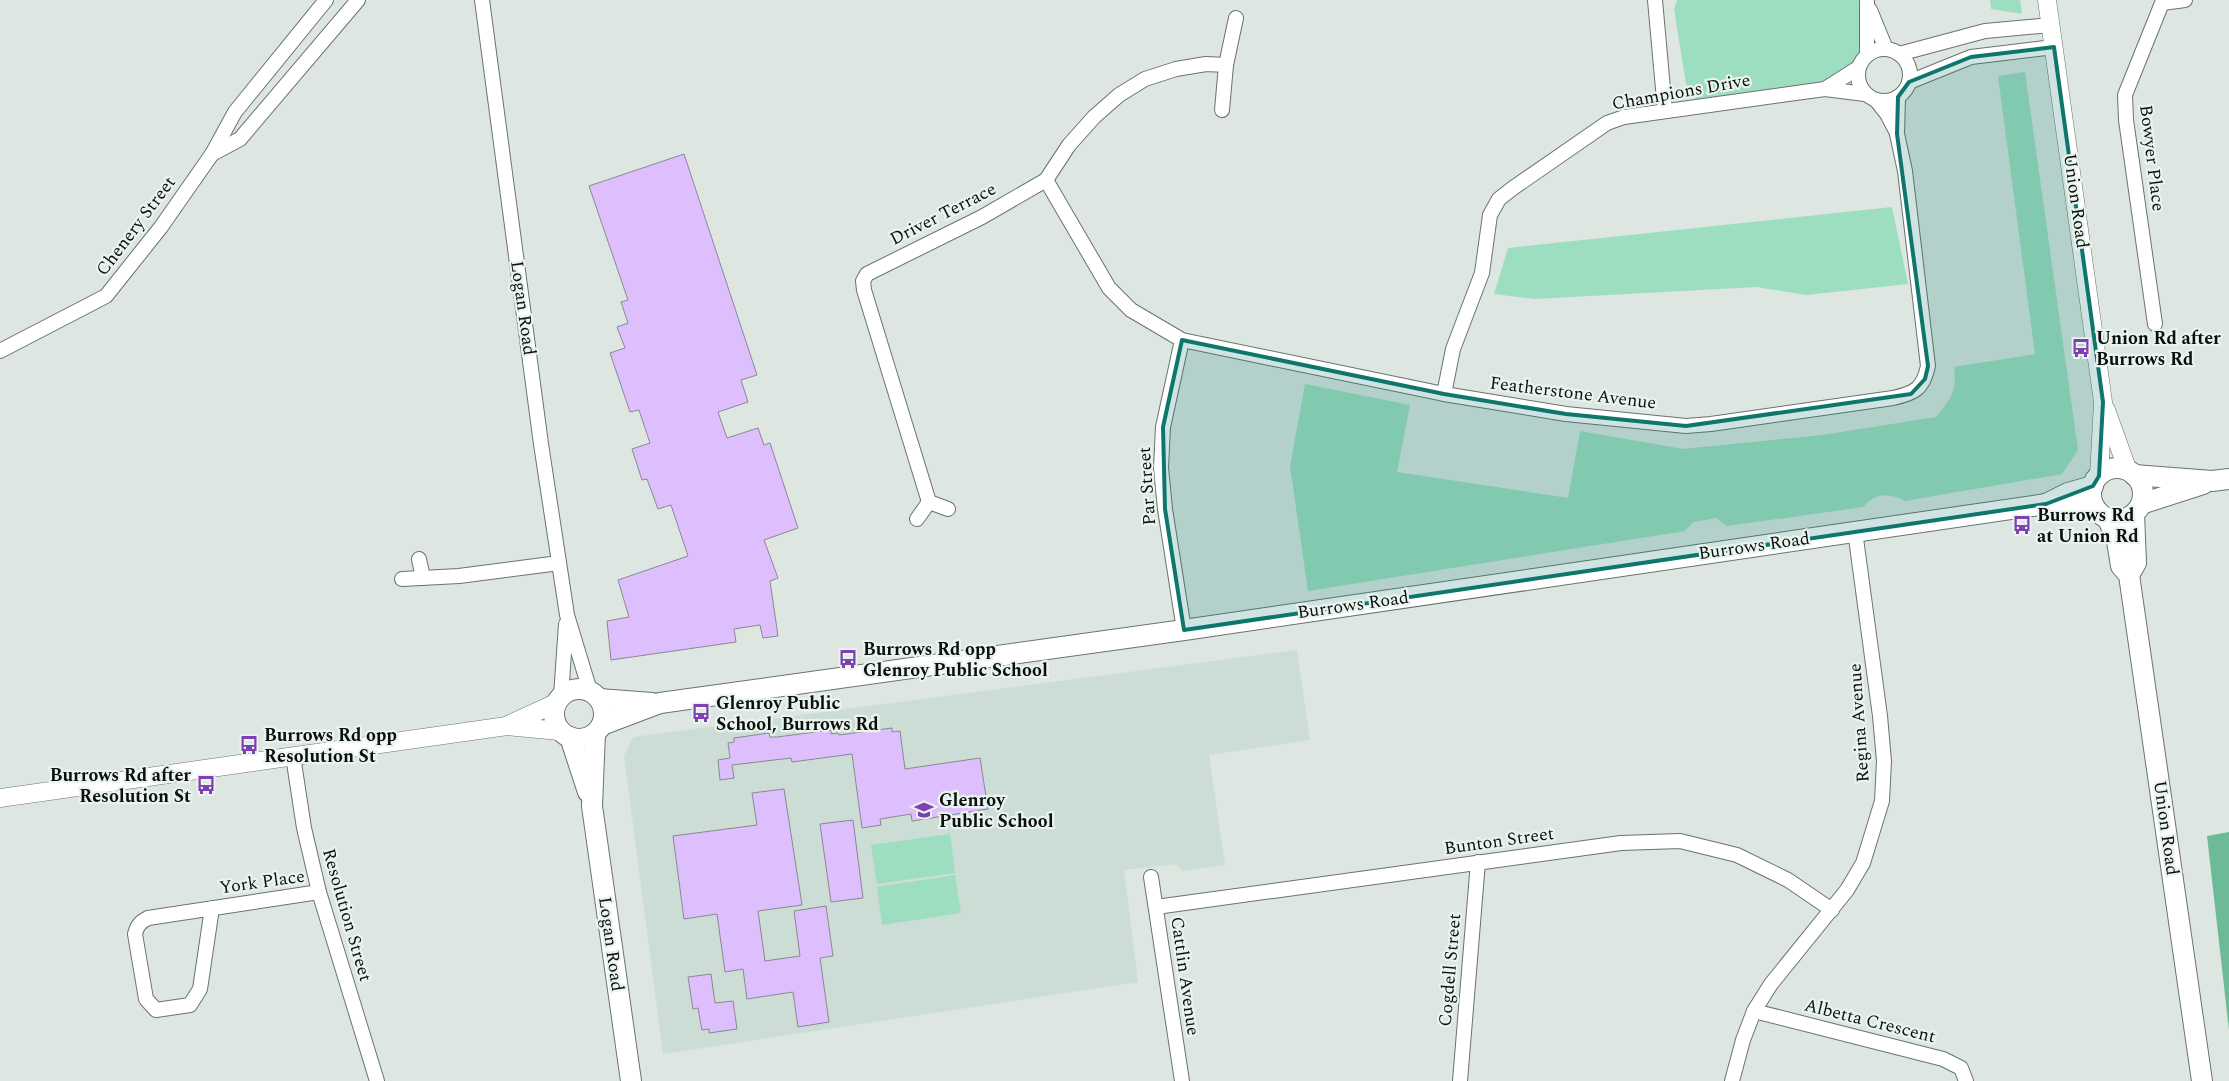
<svg xmlns="http://www.w3.org/2000/svg" width="2229" height="1081" font-family="Spectral,serif">
<style>
.built{fill:#cbddd4}
.green{fill:#9edec0}
.forest{fill:#6cba98}
.building{fill:#debffe;stroke:#8c8890}
.lines{fill:none;stroke-linecap:round;stroke-linejoin:round}
.minor-casing{stroke:#6a736e;stroke-width:16}
.tertiary-casing{stroke:#6a736e;stroke-width:19}
.secondary-casing{stroke:#6a736e;stroke-width:22}
.minor{stroke:#fff;stroke-width:14}
.tertiary{stroke:#fff;stroke-width:18}
.secondary{stroke:#fff;stroke-width:20}
.marked{fill:#0f766e;fill-opacity:0.2;stroke:#0f766e;stroke-width:4;stroke-linejoin:round}
.labels{text-anchor:middle;dominant-baseline:central;stroke-width:4.5;stroke-linejoin:round;paint-order:stroke}
.street-label{font-size:18px;fill:#0c0f0d;stroke:#eaf4ef}
.poi-label{font-size:18px;font-weight:bold;fill:#0c0f0d;stroke:#eaf4ef;text-anchor:start}
</style>
<rect width="100%" height="100%" fill="#dde6e1"/>
<path class="built" d="M1297,650L1310,740L1209,755L1225,865L1182,871L1176,864L1124,870L1138,982L663,1054L624,756L633,737Z"/>
<g class="green">
<path d="M1677,0H1869L1876,42L1856,78L1843,85L1699,101L1692,95L1686,84L1674,9Z"/>
<path d="M1990,0H2020L2022,14L1991,9Z"/>
<path d="M2025,72L2078,450L2062,474L1905,501C1889,492 1875,493 1863,507L1727,526L1716,518L1693,522L1685,531L1308,591L1290,466L1305,384L1410,405L1397,472L1568,498L1580,431L1683,449L1822,435L1936,417C1951,398 1957,392 1954,367L2035,354L1998,76Z"/>
<path d="M1892,207L1908,284L1806,295L1756,287L1535,299L1494,294L1508,248Z"/>
<path d="M950,834L955,873L877,884L871,845Z"/>
<path d="M955,875L961,913L882,925L877,887Z"/>
</g>
<path class="forest" d="M2229,832V1030L2207,836Z"/>
<g class="building">
<path d="M684,154L757,375L741,380L748,402L718,412L727,438L758,428L764,445L770,443L798,528L764,540L778,578L770,581L778,636L763,638L760,625L734,629L736,642L611,660L607,621L629,617L618,580L688,556L671,505L658,509L647,479L642,480L632,449L650,443L639,410L630,412L610,353L625,348L617,327L628,323L621,302L628,300L589,186Z"/>
<path d="M892,728V732L900,731L905,769L980,758L988,809L912,821L911,814L880,819L881,825L862,828L852,754L792,762L791,758L732,765L734,778L720,780L718,760L730,758L728,743L734,742V738L769,733L770,737H777L831,730V734L838,733L839,735Z"/>
<path d="M784,789L802,905L758,911L765,961L800,956L794,911L826,906L833,956L820,958L829,1022L798,1027L793,992L747,999L743,969L725,972L717,914L684,919L673,836L757,825L752,793Z"/>
<path d="M853,820L863,898L831,902L820,824Z"/>
<path d="M711,974L715,1003L733,1001L737,1029L709,1033V1029L702,1030L698,1008L693,1009L688,977Z"/>
</g>
<g class="lines">
<g class="minor-casing">
<g id="minor">
<path d="M482,0L541,444L567,615L590,691"/>
<path d="M1655,0L1665,111"/>
<path d="M1867,2V55"/>
<path d="M1870,10L1886,49"/>
<circle cx="1884" cy="75" r="26"/>
<path d="M1899,54L1985,31L2051,25"/>
<path d="M1909,82L1971,57L2054,47"/>
<path d="M1825,89L1858,68"/>
<path d="M1876,100L1887,114L1897,133"/>
<path d="M1222,110L1226,65L1236,18"/>
<path d="M212,154L240,139L358,0"/>
<path d="M1046,180L1109,288L1131,310L1182,340L1444,394L1566,414L1686,426L1711,424L1893,398C1915,393 1923,389 1928,366L1905,171L1897,134L1898,97"/>
<path d="M2155,324L2126,120L2125,95L2162,3L2185,0"/>
<path d="M1182,340L1163,427L1161,468L1165,509L1184,630"/>
<path d="M0,351L106,296L161,227L212,154L235,112L326,0"/>
<path d="M1444,394L1453,349L1482,273L1490,215L1499,199L1513,188L1607,123L1624,117L1825,89L1865,94"/>
<path d="M929,502L864,290L863,281L867,274L982,217L1046,180L1069,145L1094,117L1119,95L1145,79L1176,69L1206,64L1226,65"/>
<path d="M929,502L948,509"/>
<path d="M917,519L929,502"/>
<path d="M419,559L423,578"/>
<path d="M402,579L459,576L559,563"/>
<path d="M561,696L566,624"/>
<path d="M293,756L304,828L319,892L377,1081"/>
<path d="M1151,877L1182,1081"/>
<path d="M1156,907L1621,843L1680,841L1737,855L1788,880L1832,910"/>
<path d="M212,908L200,989L190,1005L156,1010L146,999L135,934C137,926 140,922 148,918L319,892"/>
<path d="M1754,1011L1943,1059L1961,1068L1966,1081"/>
<path d="M1460,1081L1478,862"/>
<path d="M1732,1081L1743,1040L1754,1011L1771,984L1847,890L1863,863L1882,801L1884,761L1880,716L1855,531"/>
</g>
</g>
<g class="tertiary-casing">
<g id="tertiary">
<path d="M2047,0L2103,402L2099,476"/>
<path d="M2106,410L2128,471"/>
<path d="M508,725L556,703"/>
<path d="M0,798L507,726L560,731"/>
</g>
</g>
<g class="secondary-casing">
<g id="secondary">
<circle cx="2117" cy="494" r="26"/>
<path d="M2134,475L2212,481L2229,479"/>
<path d="M2046,504L2068,493L2093,486"/>
<path d="M2141,504L2203,484"/>
<path d="M2108,519L2117,541L2121,566L2129,575L2202,1081"/>
<path d="M2129,575L2136,563L2134,514"/>
<circle cx="579" cy="714" r="25"/>
<path d="M599,699L652,703"/>
<path d="M602,725L660,703L1184,630L2046,504L2097,511"/>
<path d="M595,733L592,806L631,1081"/>
<path d="M570,737L588,792"/>
</g>
</g>
<use href="#minor" class="minor"/>
<use href="#tertiary" class="tertiary"/>
<use href="#secondary" class="secondary"/>
</g>
<path class="marked" d="M2054,47L2103,402L2099,476L2093,486L2046,504L1184,630L1165,509L1163,427L1182,340L1444,394L1566,414L1686,426L1911,394L1925,379L1928,366L1897,134L1898,97L1909,82L1971,57Z"/>
<defs>
<g id="bus-bare" transform="scale(1.5)"><path d="M-5-6H5V4H4V6H2V4H-2V6H-4V4H-5ZM-3.5-4V0h7V-4ZM-3.5 1.2v1.5H-2V1.2ZM2 1.2v1.5H3.5V1.2Z" fill="#813fb4" stroke="#eaf4ef" stroke-width="2.5" paint-order="stroke"/></g>
<g id="school-bare" transform="scale(1.5)"><path d="M0-5L7-2L0 1L-7-2ZM-4 1L0 2.5L4 1V4Q0 6-4 4Z" fill="#813fb4" stroke="#eaf4ef" stroke-width="2.5" paint-order="stroke"/></g>
</defs>
<g fill-rule="evenodd">
<use href="#bus-bare" x="2081" y="348"/>
<use href="#bus-bare" x="2022" y="525"/>
<use href="#bus-bare" x="848" y="659"/>
<use href="#bus-bare" x="701" y="713"/>
<use href="#bus-bare" x="249" y="745"/>
<use href="#bus-bare" x="206" y="785"/>
<use href="#school-bare" x="924" y="810"/>
</g>
<g class="labels">
<g class="street-label">
<text transform="translate(1681 92) rotate(-10)">Champions Drive</text>
<text transform="translate(2152 158) rotate(83)">Bowyer Place</text>
<text transform="translate(2076 201) rotate(82)">Union Road</text>
<text transform="translate(943 214) rotate(-27)">Driver Terrace</text>
<text transform="translate(136 226) rotate(-53)">Chenery Street</text>
<text transform="translate(523 308) rotate(82)">Logan Road</text>
<text transform="translate(1573 393) rotate(7)">Featherstone Avenue</text>
<text transform="translate(1147 486) rotate(-94)">Par Street</text>
<text transform="translate(1754 546) rotate(-8)">Burrows Road</text>
<text transform="translate(1353 605) rotate(-8)">Burrows Road</text>
<text transform="translate(1859 723) rotate(-94)">Regina Avenue</text>
<text transform="translate(2166 828) rotate(82)">Union Road</text>
<text transform="translate(1499 841) rotate(-8)">Bunton Street</text>
<text transform="translate(262 882) rotate(-8)">York Place</text>
<text transform="translate(347 915) rotate(74)">Resolution Street</text>
<text transform="translate(611 944) rotate(82)">Logan Road</text>
<text transform="translate(1450 970) rotate(-85)">Cogdell Street</text>
<text transform="translate(1185 976) rotate(82)">Cattlin Avenue</text>
<text transform="translate(1870 1021) rotate(14)">Albetta Crescent</text>
</g>
<g class="poi-label">
<text x="2096" y="338">Union Rd after<tspan x="2096" dy="21">Burrows Rd</tspan></text>
<text x="2037" y="515">Burrows Rd<tspan x="2037" dy="21">at Union Rd</tspan></text>
<text x="863" y="649">Burrows Rd opp<tspan x="863" dy="21">Glenroy Public School</tspan></text>
<text x="716" y="703">Glenroy Public<tspan x="716" dy="21">School, Burrows Rd</tspan></text>
<text x="264" y="735">Burrows Rd opp<tspan x="264" dy="21">Resolution St</tspan></text>
<text x="191" y="775" text-anchor="end">Burrows Rd after<tspan x="191" dy="21">Resolution St</tspan></text>
<text x="939" y="800">Glenroy<tspan x="939" dy="21">Public School</tspan></text>
</g>
</g>
</svg>
